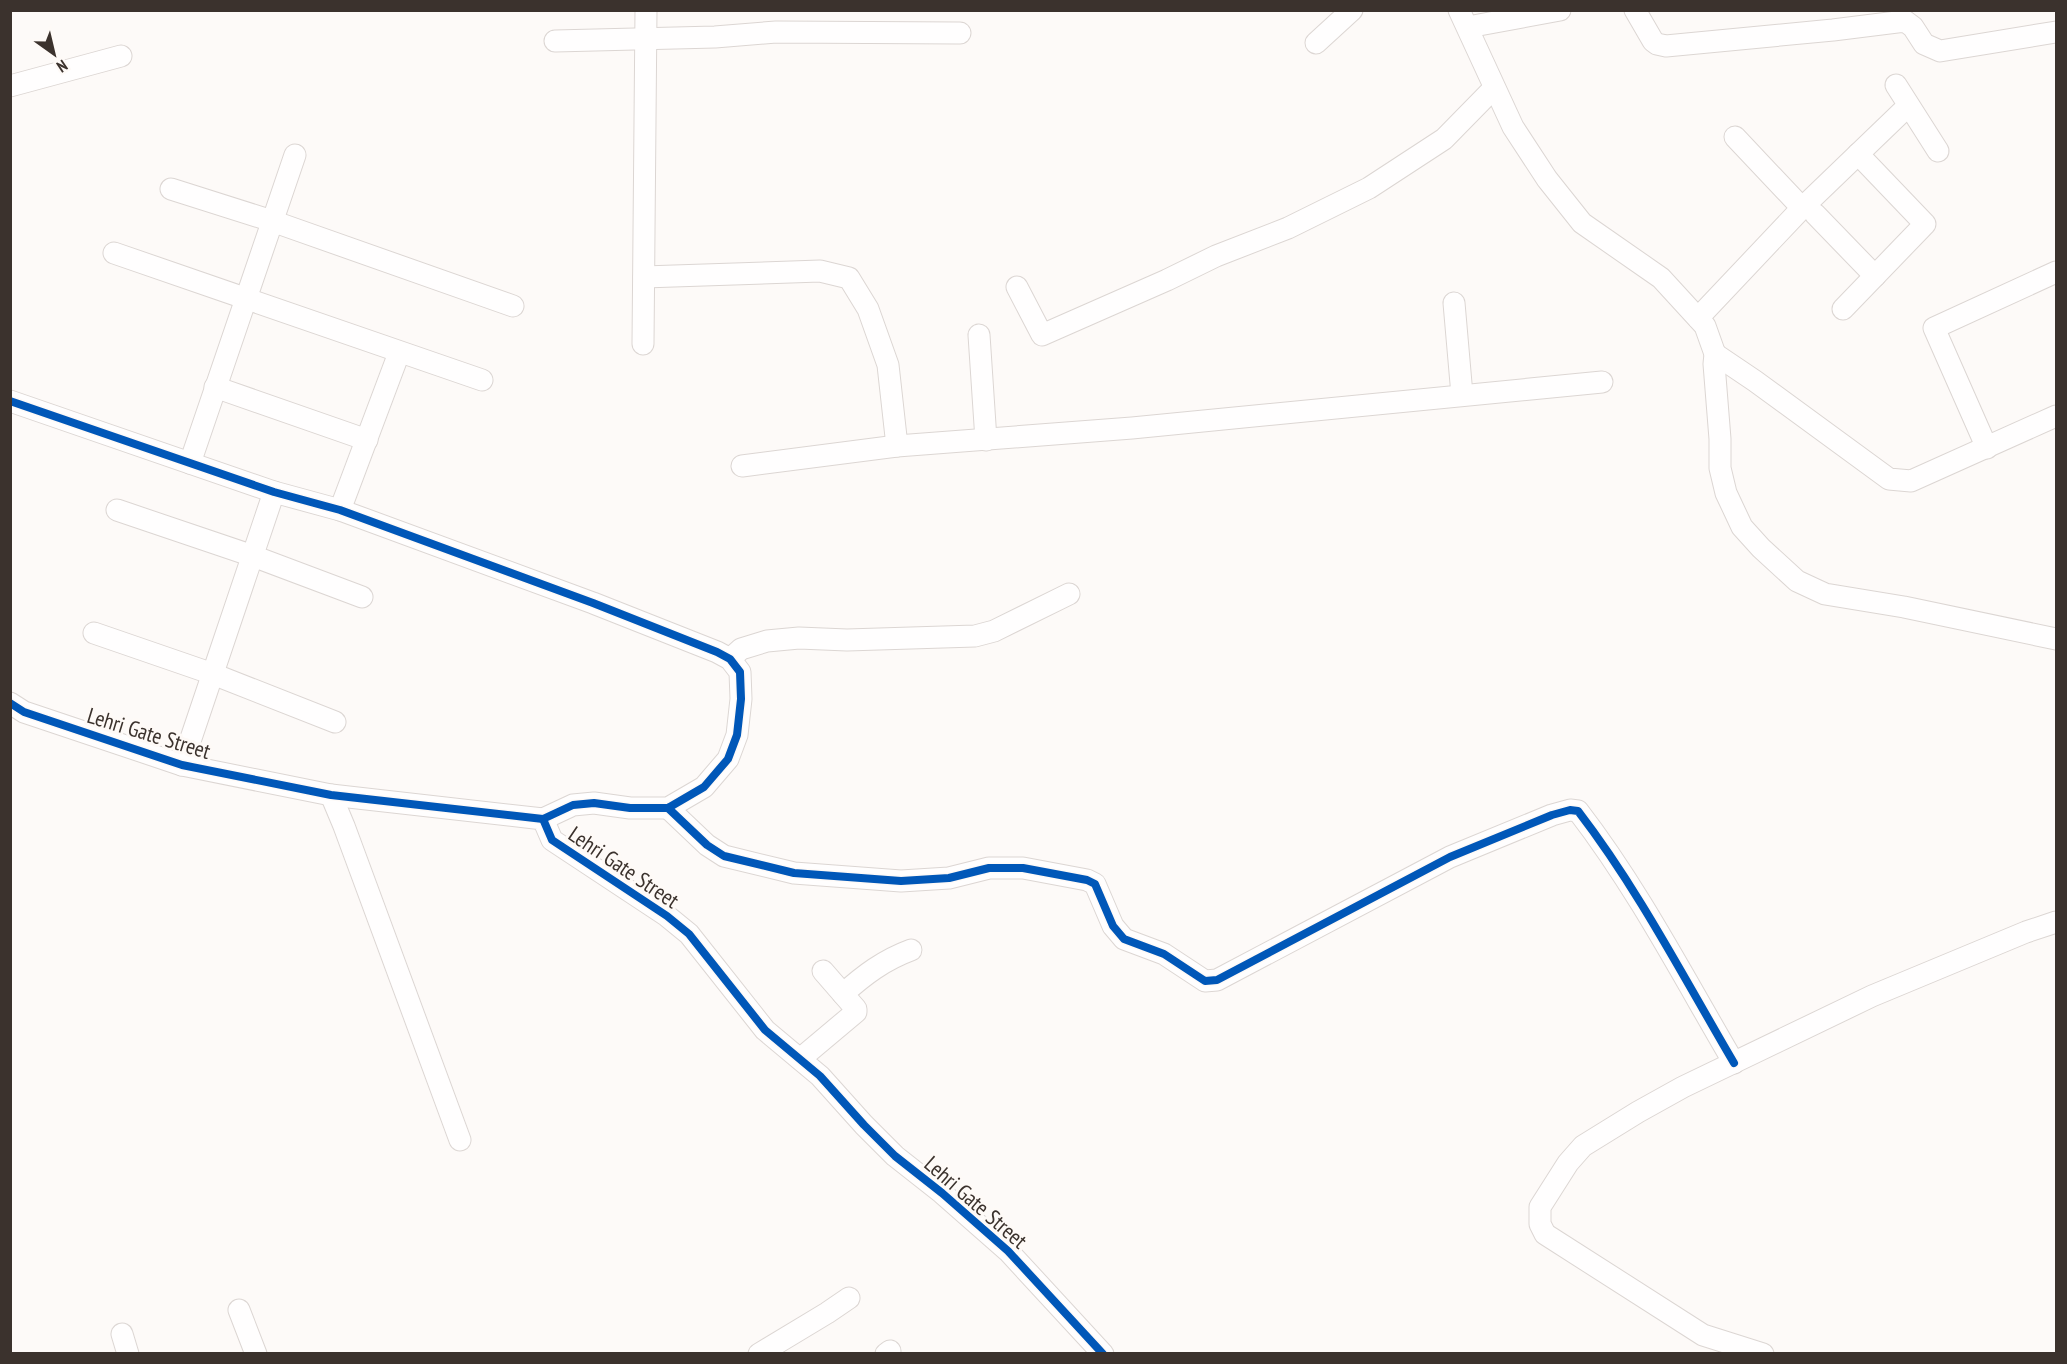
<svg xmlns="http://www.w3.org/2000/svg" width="2067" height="1364" font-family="'PT Sans Narrow',sans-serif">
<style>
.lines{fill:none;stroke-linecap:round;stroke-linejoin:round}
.minor-casing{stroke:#dcd6d3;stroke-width:23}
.minor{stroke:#fffefe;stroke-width:21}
.cycleway-casing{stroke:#fefaf7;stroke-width:11}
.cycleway{stroke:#0057b8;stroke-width:8}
.labels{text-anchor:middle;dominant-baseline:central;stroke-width:6;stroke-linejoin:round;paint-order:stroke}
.street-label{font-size:22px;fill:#3b322d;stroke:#fefaf7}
</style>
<rect width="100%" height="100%" fill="#fdfaf8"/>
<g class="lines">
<g class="minor-casing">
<g id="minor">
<path d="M1459,10L1513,127L1547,179L1582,223L1661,278L1705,326L1715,354L1714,364L1720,439V468L1726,493L1742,527L1761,548L1797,581L1825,594L1904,607L2056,639"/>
<path d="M1635,10L1653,41L1657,44L1666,46L1833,30L1905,21L1913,27L1924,44L1940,51L2056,32"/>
<path d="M1468,27L1560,10"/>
<path d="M555,41L715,37L776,32L960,33"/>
<path d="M1316,43L1352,10"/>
<path d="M1896,85L1938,151"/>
<path d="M10,86L121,56"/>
<path d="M171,189L272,221L513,306"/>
<path d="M1802,208L1908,106"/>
<path d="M1815,214L1875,276"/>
<path d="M114,253L482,380"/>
<path d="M644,277L820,271L849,278L868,309L888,365L897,446"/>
<path d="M1017,287L1042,335L1167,280L1216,256L1288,228L1369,188L1444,139L1494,88"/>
<path d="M1454,303L1462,395"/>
<path d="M1843,309L1925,224L1858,154"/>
<path d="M1698,318L1802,208L1735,137"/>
<path d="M979,335L986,440"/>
<path d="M643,344L646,10"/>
<path d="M1715,354L1755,381L1889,479L1911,481L2056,416"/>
<path d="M215,387L367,440"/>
<path d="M10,401L274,492L340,510L593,603L717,652L730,659L740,672L741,699L737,735L728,759L704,787L668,808H630L594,803L573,805L543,819"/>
<path d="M1987,448L1934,328L2056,272"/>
<path d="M190,463L295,155"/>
<path d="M742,466L897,446L1132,428L1602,382"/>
<path d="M117,510L253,556L362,597"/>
<path d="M340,510L399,353"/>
<path d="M94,633L213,674L335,722"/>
<path d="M730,659L741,649L767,641L799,638L847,640L975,636L994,631L1069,594"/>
<path d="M10,703L24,712L182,765L331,795L543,819L552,840L667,916L689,934L765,1030L820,1076L864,1125L895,1156L942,1193L1008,1251L1103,1354"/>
<path d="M182,765L274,492"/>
<path d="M331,795L344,826L460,1140"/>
<path d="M668,808L707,845L724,856L794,873L901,881L949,878L989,868H1023L1087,880L1095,884L1113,926L1124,939L1164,954L1205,981L1217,980L1450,857L1552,815L1570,810L1578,811C1638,889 1684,978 1734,1063"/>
<path d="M843,994C864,975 884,960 911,950"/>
<path d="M800,1059L856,1012V1009L823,971"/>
<path d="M239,1310L256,1354"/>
<path d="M122,1334L128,1354"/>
<path d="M759,1354L827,1313L849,1298"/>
<path d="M886,1354L890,1351"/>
<path d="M1763,1354L1703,1335L1545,1234L1540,1224V1207L1568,1163L1583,1146L1638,1112L1683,1087L1872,996L2026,932L2056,922"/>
</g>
</g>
<use href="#minor" class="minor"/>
<g class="cycleway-casing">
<g id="cycleway">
<path d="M10,401L274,492L340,510L593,603L717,652L730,659L740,672L741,699L737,735L728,759L704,787L668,808H630L594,803L573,805L543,819"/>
<path d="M10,703L24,712L182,765L331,795L543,819L552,840L667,916L689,934L765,1030L820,1076L864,1125L895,1156L942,1193L1008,1251L1103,1354"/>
<path d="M668,808L707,845L724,856L794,873L901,881L949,878L989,868H1023L1087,880L1095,884L1113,926L1124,939L1164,954L1205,981L1217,980L1450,857L1552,815L1570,810L1578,811C1638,889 1684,978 1734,1063"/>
</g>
</g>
<use href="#cycleway" class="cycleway"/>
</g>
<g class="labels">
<g class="street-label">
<text transform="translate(149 733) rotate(17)">Lehri Gate Street</text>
<text transform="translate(624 867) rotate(34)">Lehri Gate Street</text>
<text transform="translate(976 1202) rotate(41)">Lehri Gate Street</text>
</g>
</g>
<rect width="2067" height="1364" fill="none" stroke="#3b322d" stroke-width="24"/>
<g transform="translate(54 54) rotate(146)" stroke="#fefaf7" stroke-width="4.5" paint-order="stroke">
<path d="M0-4.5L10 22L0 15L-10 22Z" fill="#3b322d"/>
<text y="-9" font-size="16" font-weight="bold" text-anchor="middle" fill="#3b322d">N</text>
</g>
</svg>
